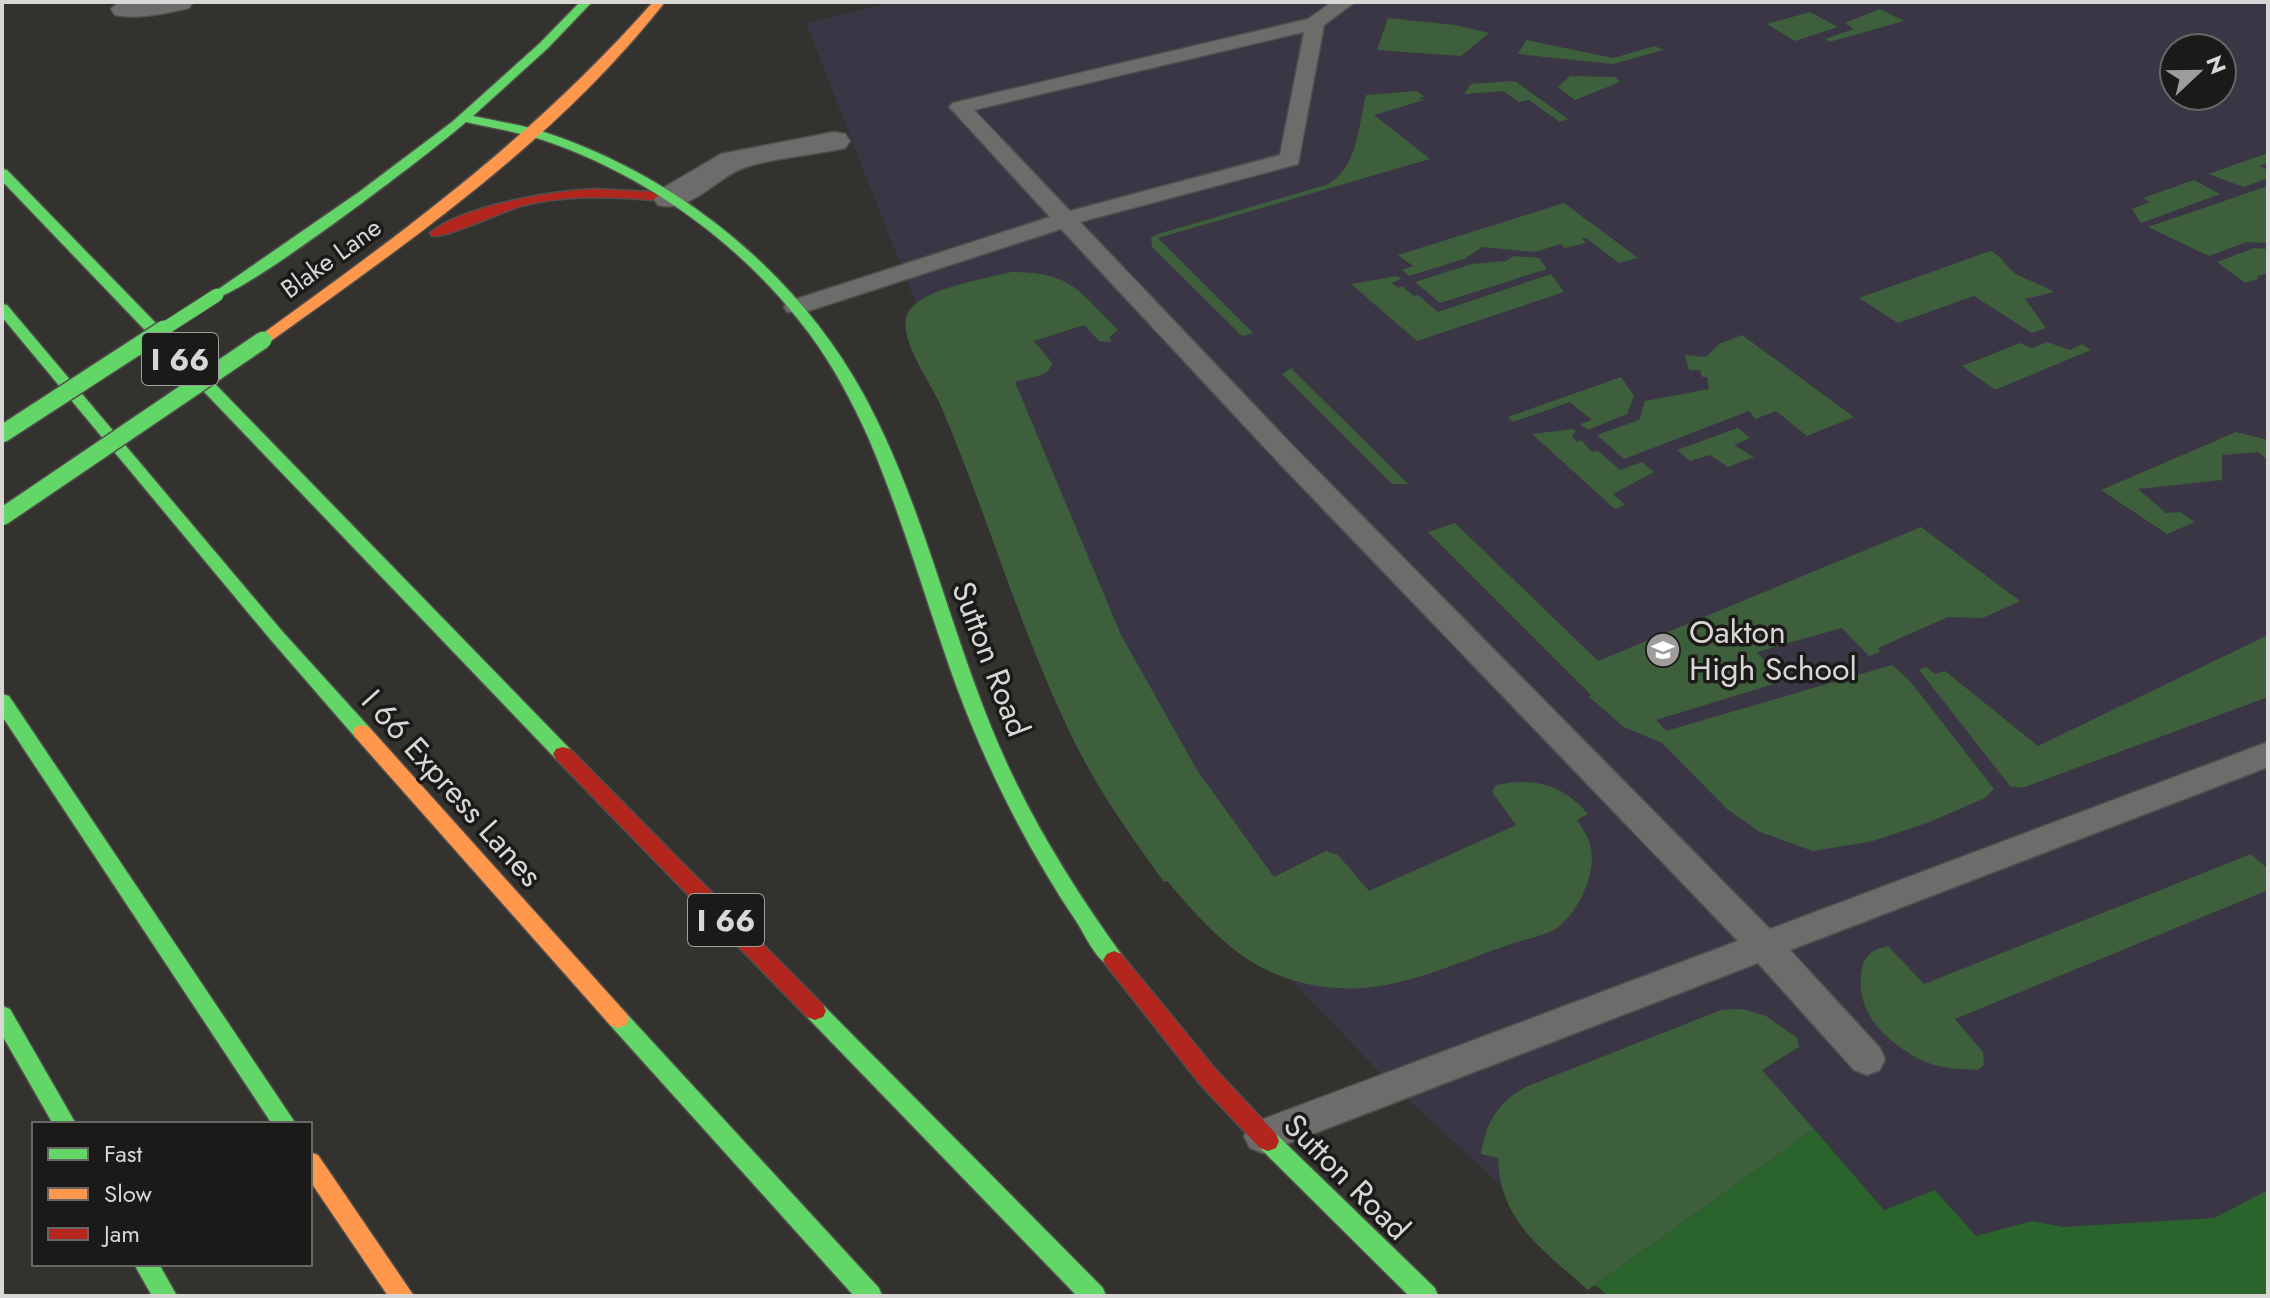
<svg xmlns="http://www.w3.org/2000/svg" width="2270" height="1298" font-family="Jost,sans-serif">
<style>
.education{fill:#3b3645;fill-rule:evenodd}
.green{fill:#3d5f3c}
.forest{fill:#2b632c}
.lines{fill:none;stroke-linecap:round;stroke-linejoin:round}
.lane-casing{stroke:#514f4d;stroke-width:3}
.street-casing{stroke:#514f4d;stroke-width:3}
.fast-casing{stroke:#514f4d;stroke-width:3}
.slow-casing{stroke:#514f4d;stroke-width:3}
.jam-casing{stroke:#514f4d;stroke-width:3}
.lane{fill:#6d6c6a;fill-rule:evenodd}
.street{fill:#6d6c6a;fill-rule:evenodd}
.fast{fill:#63d668;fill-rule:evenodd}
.slow{fill:#ff974d;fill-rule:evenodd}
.jam{fill:#b3261e;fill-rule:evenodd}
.fast-bridge-far1-casing{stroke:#514f4d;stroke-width:15;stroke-linecap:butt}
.fast-bridge-casing{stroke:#514f4d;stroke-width:20;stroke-linecap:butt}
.fast-bridge-far1{stroke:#63d668;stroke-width:13}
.fast-bridge{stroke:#63d668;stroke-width:17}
.labels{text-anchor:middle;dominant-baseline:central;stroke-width:7;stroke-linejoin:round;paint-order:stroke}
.far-street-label{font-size:26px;fill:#d9d7d5;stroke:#1b1a18}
.shield{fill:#1b1a18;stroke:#a09e9c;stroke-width:2}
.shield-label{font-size:30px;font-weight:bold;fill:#d9d7d5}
.poi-label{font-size:32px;fill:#d9d7d5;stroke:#1b1a18;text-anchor:start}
.street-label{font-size:32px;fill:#d9d7d5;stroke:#1b1a18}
</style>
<rect width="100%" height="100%" fill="#34322f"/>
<path class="education" d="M895,2H2268V1296H1637L1508,1192L1385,1078L1292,981L1197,867L1028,590L806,23ZM2174,48H2222V96H2174Z"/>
<g class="green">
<path d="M1880,9L1904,21L1829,42L1825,39L1854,29L1845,23Z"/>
<path d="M1810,12L1838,27L1795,41L1767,24Z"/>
<path d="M1388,18L1455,25L1489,33L1461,56L1377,50Z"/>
<path d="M1526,40L1613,58L1655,46L1663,50L1613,64L1518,54Z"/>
<path d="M1570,76L1615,77L1620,82L1575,100L1558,87Z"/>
<path d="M1515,81L1568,119L1560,122L1529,100L1519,102L1503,91L1464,94L1471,84Z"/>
<path d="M1417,91L1425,97L1419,98L1424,100L1374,115L1430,159L1158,238L1253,333L1242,336L1152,247L1151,238L1158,234L1326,185C1358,169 1358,127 1366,95Z"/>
<path d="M2268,153V163L2259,166L2268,170V178L2244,187L2208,174Z"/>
<path d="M2194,180L2220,194L2141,223L2132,209L2150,202L2143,198Z"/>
<path d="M2268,186V243L2247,242L2209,256L2148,227Z"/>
<path d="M1564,203L1638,258L1619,263L1586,238L1582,239L1586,243L1565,248L1560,244L1535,252L1482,247L1464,259L1409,276L1402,270L1413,266L1398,255Z"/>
<path d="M2254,248L2268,249V273L2257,276L2258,279L2245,283L2217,262Z"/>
<path d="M1990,251C2002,256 2004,264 2013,272C2019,277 2043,285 2054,292L2025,299L2046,328L2032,333L1974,296L1898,323L1859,298Z"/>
<path d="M1514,256L1539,258L1547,269L1440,303L1415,282L1472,264L1506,261Z"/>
<path d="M1011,272C1072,273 1077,289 1118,330L1109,337L1112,342L1099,341L1084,325L1034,341L1052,363C1049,378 1028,377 1015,382L1121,635L1197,770L1274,877L1326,851L1338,855L1369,891L1516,825L1492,792L1496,785C1535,777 1562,784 1588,814L1577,820C1581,827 1587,834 1589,841C1599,868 1581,906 1562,924C1549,936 1521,940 1505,946C1427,974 1366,1006 1283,977C1233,959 1200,919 1167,881L1164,882C1133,839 1102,796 1078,749C1022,638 989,518 940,404C930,382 898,338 907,315C917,289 985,279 1011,272Z"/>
<path d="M1551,274L1564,292L1417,341L1351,284L1397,276L1401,279L1392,283L1398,288L1402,286L1414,296L1418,295L1438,312Z"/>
<path d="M1742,335L1854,417L1807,436L1776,411L1755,419L1749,411L1624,459L1597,435L1639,420L1645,401L1709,389L1707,377H1702L1700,370H1689L1685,355L1706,357L1719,344Z"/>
<path d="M2047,342L2070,350L2082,344L2091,350L1995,390L1962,366L2020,343L2032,348Z"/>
<path d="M1291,368L1408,484H1392L1282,374Z"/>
<path d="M1621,377L1634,396L1627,414L1588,430L1580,424L1592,420L1570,402L1513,422L1508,417Z"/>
<path d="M1738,428L1750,438L1734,445L1754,457L1728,467L1710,455L1690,461L1677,450Z"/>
<path d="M1574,429L1576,432L1572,435L1577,442L1581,440L1592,452L1598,451L1620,470L1642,462L1654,472L1613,494L1625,505L1615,509L1532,434Z"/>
<path d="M2236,432L2268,440V461L2258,452L2222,455V480L2138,489L2166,513L2180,512L2195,522L2167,534L2101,490Z"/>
<path d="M1455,523L1598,661L1921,527L2020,601L1983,618L1948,617L1878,648L1880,652L1869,656L1842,628L1757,652L1783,681L1656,720L1666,731L1892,665L1910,681L1994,789L1985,798L1927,823L1873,841L1813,851L1760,832L1727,809L1662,743L1624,727L1589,697L1591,695L1428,532Z"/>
<path d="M2268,635V697L2022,788L2010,786L1919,670L1926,667L1935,674L1945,671L2038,746Z"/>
<path d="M2251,854L2268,869V890L1955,1019L1983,1052L1984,1065L1978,1070C1957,1069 1935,1068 1917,1058C1885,1040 1857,1014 1861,975C1863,957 1870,950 1888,946L1924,984Z"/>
<path d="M1743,1009L1766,1016L1797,1038L1799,1047L1762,1070L1814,1129L1588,1290C1544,1250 1500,1223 1498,1158L1481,1154C1486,1122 1499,1100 1528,1086L1721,1010Z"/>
</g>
<path class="forest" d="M1814,1129L1884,1210L1935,1190L1976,1236L2032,1221L2063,1227L2214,1218L2268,1190V1296H1608L1595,1285Z"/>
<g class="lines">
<g class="lane-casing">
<path id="lane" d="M1332,2H1355L1324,25L1298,164L1080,222L1298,451L1770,929L2268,742V767L1790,950L1880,1048L1885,1059L1880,1070L1867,1075L1854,1070L1758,963L1263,1153L1250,1148L1244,1136L1250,1124L1738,941L1279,463L1061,229L805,312H787L784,307L787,302L1050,217L953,111L949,107L953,103L1308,19ZM1304,32L1280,155L1070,211L974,110Z"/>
</g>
<g class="street-casing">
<g id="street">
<path d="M193,2L189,8C167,13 137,20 115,15L111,9L119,2Z"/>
<path d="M834,132L845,134L850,141L845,148C814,155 769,158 741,169C714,180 690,213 658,205L653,198L658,191L721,154Z"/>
</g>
</g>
<g class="fast-casing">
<g id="fast">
<path d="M580,2H592L548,48L473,116C501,122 529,126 556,136C685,182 798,275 864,395C921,500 947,619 992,729C1025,810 1070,883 1121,954L1125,960L1121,966C1102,973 1087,939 1078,924C1028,850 988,771 957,688C927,605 903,519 868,437C849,395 827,354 797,318C733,238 641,173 543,140C518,132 492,128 466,122C437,148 236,302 212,298L210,295L359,192L452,122L540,43Z"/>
<path d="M2,169L7,170L570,749L573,754L570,759H556L2,181Z"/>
<path d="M2,304L7,305L282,631L369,727L371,732L369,737H355L270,639L2,317Z"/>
<path d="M2,694L9,696L296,1124H272L2,716Z"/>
<path d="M815,1002L823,1005L1103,1288L1106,1296H1077L807,1017L804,1011L807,1005Z"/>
<path d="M2,1006L10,1009L76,1124H53L2,1035Z"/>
<path d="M618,1010L626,1013L879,1288L882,1296H854L610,1025L607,1019L610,1013Z"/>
<path d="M1268,1131L1276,1134L1435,1288L1438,1296H1409L1260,1148L1257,1141L1260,1134Z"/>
<path d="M134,1264H159L177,1296H152Z"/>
</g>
</g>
<g class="slow-casing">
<g id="slow">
<path d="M653,2H665C557,140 409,242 268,343H258V337C403,232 533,138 653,2Z"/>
<path d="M362,725L369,727L626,1013L629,1019L626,1025L618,1028L610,1025L355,737L353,732L355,727Z"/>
<path d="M310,1152L318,1155L414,1296H388L310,1181Z"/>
</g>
</g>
<g class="jam-casing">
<g id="jam">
<path d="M594,189L652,192L659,196L652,200C608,196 564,195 521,206C501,212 447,238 432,236L430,233C461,206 552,191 594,189Z"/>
<path d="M563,747L570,749L823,1005L826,1011L823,1017L815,1020L807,1017L556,759L553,754L556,749Z"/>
<path d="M1114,951L1121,954L1216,1070L1276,1134L1279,1141L1276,1148L1268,1151L1260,1148L1200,1084L1107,966L1103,960L1107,954Z"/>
</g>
</g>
<use href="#lane" class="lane"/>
<use href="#street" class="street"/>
<use href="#fast" class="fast"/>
<use href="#slow" class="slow"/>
<use href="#jam" class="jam"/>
<g class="fast-bridge-far1-casing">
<path id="fast-bridge-far1" d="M161,331L217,295"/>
</g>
<g class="fast-bridge-casing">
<g id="fast-bridge">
<path d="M2,434L164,329"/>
<path d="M2,517L263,340"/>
</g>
</g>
<use href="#fast-bridge-far1" class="fast-bridge-far1"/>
<use href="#fast-bridge" class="fast-bridge"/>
</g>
<defs>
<g id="school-disc" transform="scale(1.8)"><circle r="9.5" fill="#9f9d9b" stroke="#1b1a18"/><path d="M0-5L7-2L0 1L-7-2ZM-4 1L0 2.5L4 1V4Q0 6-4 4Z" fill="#fff"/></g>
</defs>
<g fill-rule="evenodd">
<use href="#school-disc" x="1663" y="650"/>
</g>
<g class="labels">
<g class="far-street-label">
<text transform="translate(331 258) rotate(-36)">Blake Lane</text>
</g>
<g class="shield">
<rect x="142" y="333" width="76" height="52" rx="6"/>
<rect x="688" y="894" width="76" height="52" rx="6"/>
</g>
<g class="shield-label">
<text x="180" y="359">I 66</text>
<text x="726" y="920">I 66</text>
</g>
<g class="poi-label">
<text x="1689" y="632">Oakton<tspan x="1689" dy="37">High School</tspan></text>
</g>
<g class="street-label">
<text transform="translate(991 659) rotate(69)">Sutton Road</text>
<text transform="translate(452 788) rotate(48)">I 66 Express Lanes</text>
<text transform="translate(1347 1177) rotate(45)">Sutton Road</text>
</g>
</g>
<rect width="2270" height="1298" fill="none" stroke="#d9d7d5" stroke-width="8"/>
<rect x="32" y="1122" width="280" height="144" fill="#1b1a18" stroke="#676664" stroke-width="2"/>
<rect x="48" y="1148" width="40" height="12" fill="#63d668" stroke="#676664" stroke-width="2"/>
<text x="104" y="1162" font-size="24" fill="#d9d7d5">Fast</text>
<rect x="48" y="1188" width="40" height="12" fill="#ff974d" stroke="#676664" stroke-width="2"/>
<text x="104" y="1202" font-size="24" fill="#d9d7d5">Slow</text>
<rect x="48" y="1228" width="40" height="12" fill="#b3261e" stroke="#676664" stroke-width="2"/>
<text x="104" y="1242" font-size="24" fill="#d9d7d5">Jam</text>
<g transform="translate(2198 72) rotate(68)"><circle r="38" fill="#1b1a18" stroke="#676664" stroke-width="2"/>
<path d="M0-6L14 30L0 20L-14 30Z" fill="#9f9d9b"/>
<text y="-12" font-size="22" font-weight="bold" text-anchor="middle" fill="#d9d7d5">N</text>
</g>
</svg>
